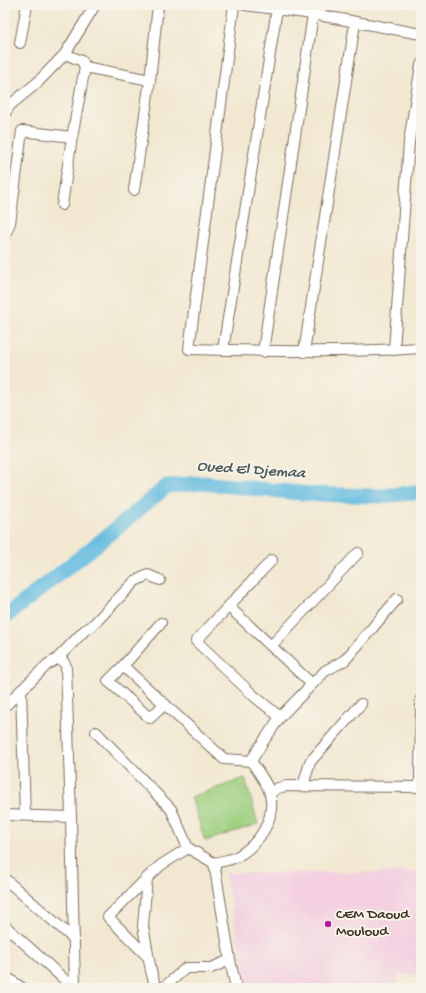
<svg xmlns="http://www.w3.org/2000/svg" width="426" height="993" font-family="'Gochi Hand',sans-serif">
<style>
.built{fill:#f3cfe0}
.green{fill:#9ed080;stroke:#6c7d4f}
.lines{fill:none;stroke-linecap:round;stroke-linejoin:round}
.river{stroke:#63bce0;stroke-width:15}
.minor-casing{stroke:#7b6c5d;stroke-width:12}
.minor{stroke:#fff;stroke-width:10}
.poi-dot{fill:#b5179e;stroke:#f7f3e8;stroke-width:1.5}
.labels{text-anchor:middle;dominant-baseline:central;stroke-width:4;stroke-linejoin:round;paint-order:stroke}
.poi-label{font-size:15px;fill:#3b2a1e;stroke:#f7f3e8;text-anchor:start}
.water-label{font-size:16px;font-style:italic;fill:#475658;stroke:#f7f3e8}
</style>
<rect width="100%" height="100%" fill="#f7f3e8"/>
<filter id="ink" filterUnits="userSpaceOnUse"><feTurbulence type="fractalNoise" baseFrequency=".025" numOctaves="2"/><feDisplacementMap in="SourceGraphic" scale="8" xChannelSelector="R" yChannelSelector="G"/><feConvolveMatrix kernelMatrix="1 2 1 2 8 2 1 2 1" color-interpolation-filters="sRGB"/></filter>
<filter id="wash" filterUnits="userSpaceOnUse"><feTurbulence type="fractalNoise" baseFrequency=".012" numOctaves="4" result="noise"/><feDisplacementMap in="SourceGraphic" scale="16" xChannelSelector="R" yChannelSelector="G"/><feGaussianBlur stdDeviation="0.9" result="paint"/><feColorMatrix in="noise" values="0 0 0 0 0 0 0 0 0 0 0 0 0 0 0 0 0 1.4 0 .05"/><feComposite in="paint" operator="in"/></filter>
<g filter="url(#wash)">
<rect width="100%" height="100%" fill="#f2e8d2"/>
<path class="built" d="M421,872V974L398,975L399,988H247L225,873Z"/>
<path class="green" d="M245,778L258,824L205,841L191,797Z"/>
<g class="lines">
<path class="river" d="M5,617L101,541L167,486L202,483L310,494L382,496L421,492"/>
</g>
</g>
<g filter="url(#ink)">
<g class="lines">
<g class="minor-casing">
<g id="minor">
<path d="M234,5L189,349C266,351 344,353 421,348"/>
<path d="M245,5L313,14L421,34"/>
<path d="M20,43L27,5"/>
<path d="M65,54L82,61L85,67"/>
<path d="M5,113L10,105L37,83L65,54L95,5"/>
<path d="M134,190L150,80L158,5"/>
<path d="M62,205L72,137L85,67L150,80"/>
<path d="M5,235L10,223L22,131L72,137"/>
<path d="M223,350L277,9"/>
<path d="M394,350L409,142L421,65"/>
<path d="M263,352L313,14"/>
<path d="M304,352L355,23"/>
<path d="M272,560L196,641L254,696L280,717"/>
<path d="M229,607L312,684"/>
<path d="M161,623L123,666L224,759L251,761C257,770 268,784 270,794C276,819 259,844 238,856C232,860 222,861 214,863L230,960L236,988"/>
<path d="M271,646L358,553"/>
<path d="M57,659L85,630L91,627L135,581L148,575L160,580"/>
<path d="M123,666L108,681L150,718L165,704"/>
<path d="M21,690L25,815"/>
<path d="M5,706L48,664L57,659L63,661L66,666L71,817L75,988"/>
<path d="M96,732L171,809L188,848"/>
<path d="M251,761L261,745L280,717L325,671L345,660L397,599"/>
<path d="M303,786L310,762L361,704"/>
<path d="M420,787L421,699"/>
<path d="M270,793L278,788L287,786L421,787"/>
<path d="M5,815L71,817"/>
<path d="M147,878L108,917L148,957"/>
<path d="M5,879L74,939"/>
<path d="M5,926L74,988"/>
<path d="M5,976L22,988"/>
<path d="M156,988L151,971L143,926L147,878L161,865L188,848L214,863"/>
<path d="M163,988L186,968H211L230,960"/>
</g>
</g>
<use href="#minor" class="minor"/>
</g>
</g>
<circle class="poi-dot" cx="328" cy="924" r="4"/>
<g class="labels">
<g class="poi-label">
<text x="336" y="915">CEM Daoud<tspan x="336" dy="17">Mouloud</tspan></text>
</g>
<g class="water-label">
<text transform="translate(251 471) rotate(4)">Oued El Djemaa</text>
</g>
</g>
<rect width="426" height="993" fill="none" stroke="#f7f3e8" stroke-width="20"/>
</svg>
